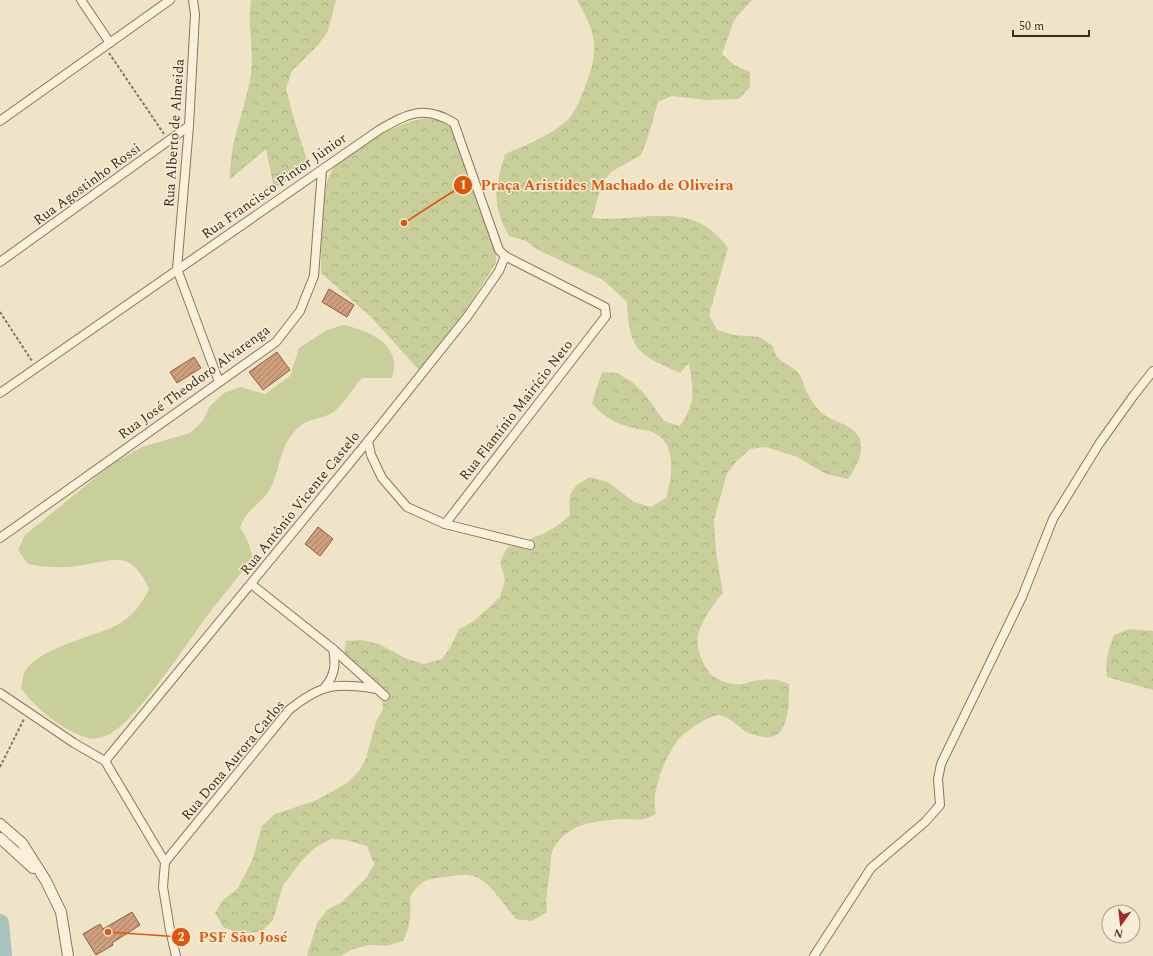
<svg xmlns="http://www.w3.org/2000/svg" width="1153" height="956" font-family="Spectral,serif">
<style>
.grass{fill:#c9cf9b}
.forest{fill:url(#forest-crowns)}
.lines{fill:none;stroke-linecap:round;stroke-linejoin:round}
.river{stroke:#a9c4bc;stroke-width:18}
.building{fill:url(#building-hatch);stroke:#8d5f41}
.minor-casing{stroke:#8d765c;stroke-width:10}
.tertiary-casing{stroke:#8d765c;stroke-width:12}
.path{stroke:#8d765c;stroke-width:2;stroke-dasharray:3 2;stroke-linecap:butt}
.minor{stroke:#faf1dc;stroke-width:8}
.tertiary{stroke:#faf1dc;stroke-width:10}
.labels{text-anchor:middle;dominant-baseline:central;stroke-width:3;stroke-linejoin:round;paint-order:stroke}
.street-label{font-size:14px;fill:#3d2e20;stroke:#f7eed8}
.leader{fill:none;stroke:#df570d;stroke-width:1.5}
.callout-dot{fill:#df570d;stroke:#f7eed8;stroke-width:1.5}
.mark-label{font-size:12px;text-anchor:middle;font-weight:bold;fill:#fff}
.callout-label{font-size:15px;text-anchor:middle;font-weight:bold;fill:#df570d;stroke:#f7eed8;stroke-width:3;stroke-linejoin:round;paint-order:stroke}
</style>
<defs>
<pattern id="forest-crowns" width="20" height="18" patternUnits="userSpaceOnUse"><rect width="20" height="18" fill="#c9cf9b"/><path d="M2 6a3 3 0 1 1 6 0M12 15a3 3 0 1 1 6 0" fill="none" stroke="#aeb285"/></pattern>
<pattern id="building-hatch" width="6" height="6" patternUnits="userSpaceOnUse"><rect width="6" height="6" fill="#cf9f7d"/><path d="M-1 1l2-2M0 6l6-6M5 7l2-2" fill="none" stroke="#a98266"/></pattern>
</defs>
<rect width="100%" height="100%" fill="#f0e4c8"/>
<path class="grass" d="M343,325C363,329 391,339 394,362C395,367 393,373 392,378H362C351,390 344,406 330,414C320,419 308,419 299,427C278,446 282,465 271,487C266,498 257,503 249,512C245,516 243,522 240,527L248,542L253,558C239,576 224,594 210,612C189,639 134,727 105,736C101,738 92,740 88,738C63,731 36,709 21,688C22,684 23,678 24,673C36,648 94,637 117,625C132,617 142,604 149,589C130,547 114,561 77,566C60,568 45,568 28,564L18,550L25,535L113,463L142,447L190,433L203,421L210,406L224,393L240,387L265,394L290,376L299,348L327,330Z"/>
<g class="forest">
<path d="M251,0H336L328,31L319,44L292,71L286,89L294,119L309,166L274,189L266,149L229,180C231,166 231,151 235,138C240,116 248,95 251,73C254,48 247,24 251,0Z"/>
<path d="M577,0H752L734,20L722,54L734,65L750,72V87L739,99L706,100L672,96L658,102L648,137L641,155L611,172L602,184L592,218C643,223 692,197 728,248L709,315L717,330L734,335L759,337L773,346C776,364 789,362 799,374C802,377 803,384 805,388C809,397 815,407 822,413C829,419 840,422 847,426C871,440 860,461 848,479L826,474L797,457L766,447L750,449L737,461L727,473L714,520L716,552L723,593C712,606 703,618 698,635C695,647 704,669 714,677C721,682 733,685 741,684C745,684 749,682 753,681C765,679 778,678 789,684C789,704 790,746 759,736C755,735 749,734 745,731C737,726 729,716 719,715C714,715 709,718 705,720C695,725 685,732 678,740C665,757 650,793 656,814C642,822 638,819 624,819C599,820 569,823 555,846C550,853 551,862 550,870C548,885 545,897 547,912L532,921L516,919C504,906 488,876 468,875C461,874 453,876 446,877C426,879 422,880 410,896C411,913 411,925 403,941L386,946L370,945L353,949L341,956H307L317,923L327,910L342,902L367,877L374,864L367,846L346,840L331,839L316,847L303,859L283,885L273,920L261,932L241,933L224,928L215,913L223,900L238,888L252,861L262,826L275,814L317,800L347,783L359,771L366,758L376,722L383,709L382,692L344,657L346,641L362,640L379,644L407,659L424,664L442,659L451,646L459,629L474,621L500,597L505,579L500,562L507,548C533,537 549,535 570,515C568,492 570,488 590,477L608,482L634,502L651,507L666,498C672,478 678,442 652,432C647,430 642,430 637,429C617,424 605,419 592,403L602,372L617,373L632,382L644,393L664,421L680,426C697,401 693,391 689,363L680,373C638,354 629,351 627,302L603,280L538,250L526,241L509,236C491,203 495,189 505,154C524,146 547,137 564,123C574,115 578,104 583,92C599,51 599,39 577,0Z"/>
<path d="M428,118L440,121L452,128L496,252V263L464,313L419,370L372,318L321,273C322,246 318,186 335,166C364,146 392,122 428,118Z"/>
<path d="M1129,629L1153,631V690L1107,677C1105,662 1108,650 1114,635Z"/>
</g>
<g class="lines">
<path class="river" d="M0,923L3,956"/>
</g>
<g class="building">
<path d="M329,289L354,305L347,317L322,302Z"/>
<path d="M277,352L290,370L263,390L249,372Z"/>
<path d="M194,357L201,368L177,383L170,372Z"/>
<path d="M318,527L333,539L320,556L305,544Z"/>
<path d="M132,912L140,925L112,943L113,945L96,955L83,934L100,924L103,929Z"/>
</g>
<g class="lines">
<g class="minor-casing">
<g id="minor">
<path d="M81,0L110,43"/>
<path d="M193,0L195,14L189,126L177,269L219,382"/>
<path d="M0,121L170,0"/>
<path d="M0,262L189,126"/>
<path d="M0,393L379,130C407,114 424,104 454,123L499,250L505,256L605,307L606,316L445,524"/>
<path d="M368,441L371,455L382,478L407,507L445,524L530,545"/>
<path d="M0,538L276,342L300,311L314,276L322,170"/>
<path d="M251,584L333,649L385,696"/>
<path d="M325,687C335,675 336,664 333,649"/>
<path d="M0,693L74,743L105,761L165,862L163,887L170,930L176,956"/>
<path d="M105,761L368,441L467,317L499,271L505,256"/>
<path d="M165,862L289,710C321,684 336,682 377,689"/>
<path d="M814,956L871,868L925,822L940,805L938,779L941,764L1022,597L1053,519L1099,444L1134,395L1153,371"/>
</g>
</g>
<g class="tertiary-casing">
<g id="tertiary">
<path d="M0,824L22,843L46,881L61,912L68,956"/>
<path d="M0,838L33,868"/>
</g>
</g>
<g class="path">
<path d="M109,53L164,134"/>
<path d="M0,312L32,361"/>
<path d="M0,767L24,719"/>
</g>
<use href="#minor" class="minor"/>
<use href="#tertiary" class="tertiary"/>
</g>
<g class="labels">
<g class="street-label">
<text transform="translate(174 133) rotate(-86)">Rua Alberto de Almeida</text>
<text transform="translate(87 184) rotate(-36)">Rua Agostinho Rossi</text>
<text transform="translate(274 186) rotate(-35)">Rua Francisco Pintor Júnior</text>
<text transform="translate(194 382) rotate(-36)">Rua José Theodoro Alvarenga</text>
<text transform="translate(516 410) rotate(-52)">Rua Flamínio Mairício Neto</text>
<text transform="translate(300 503) rotate(-51)">Rua Antônio Vicente Castelo</text>
<text transform="translate(233 760) rotate(-50)">Rua Dona Aurora Carlos</text>
</g>
</g>
<path class="leader" d="M404 223L463 185M108 932L181 937"/>
<g class="callout-dot">
<circle cx="404" cy="223" r="4"/>
<circle cx="108" cy="932" r="4"/>
<circle cx="463" cy="185" r="10"/>
<circle cx="181" cy="937" r="10"/>
</g>
<g class="mark-label">
<text x="463" y="189">1</text>
<text x="181" y="941">2</text>
</g>
<g class="callout-label">
<text x="607" y="190">Praça Aristides Machado de Oliveira</text>
<text x="243" y="942">PSF São José</text>
</g>
<g transform="translate(1121 924) rotate(195)"><circle r="19" fill="#f7eed8" stroke="#ada18e"/>
<path d="M0-3L7 15L0 10L-7 15Z" fill="#9e2a2b"/>
<text y="-6" font-size="11" font-weight="bold" text-anchor="middle" fill="#3d2e20">N</text>
</g>
<path d="M1013 30v6h76v-6" fill="none" stroke="#3d2e20" stroke-width="2"/>
<text x="1019" y="30" font-size="12" fill="#3d2e20" stroke="#f7eed8" stroke-width="3" paint-order="stroke">50 m</text>
</svg>
